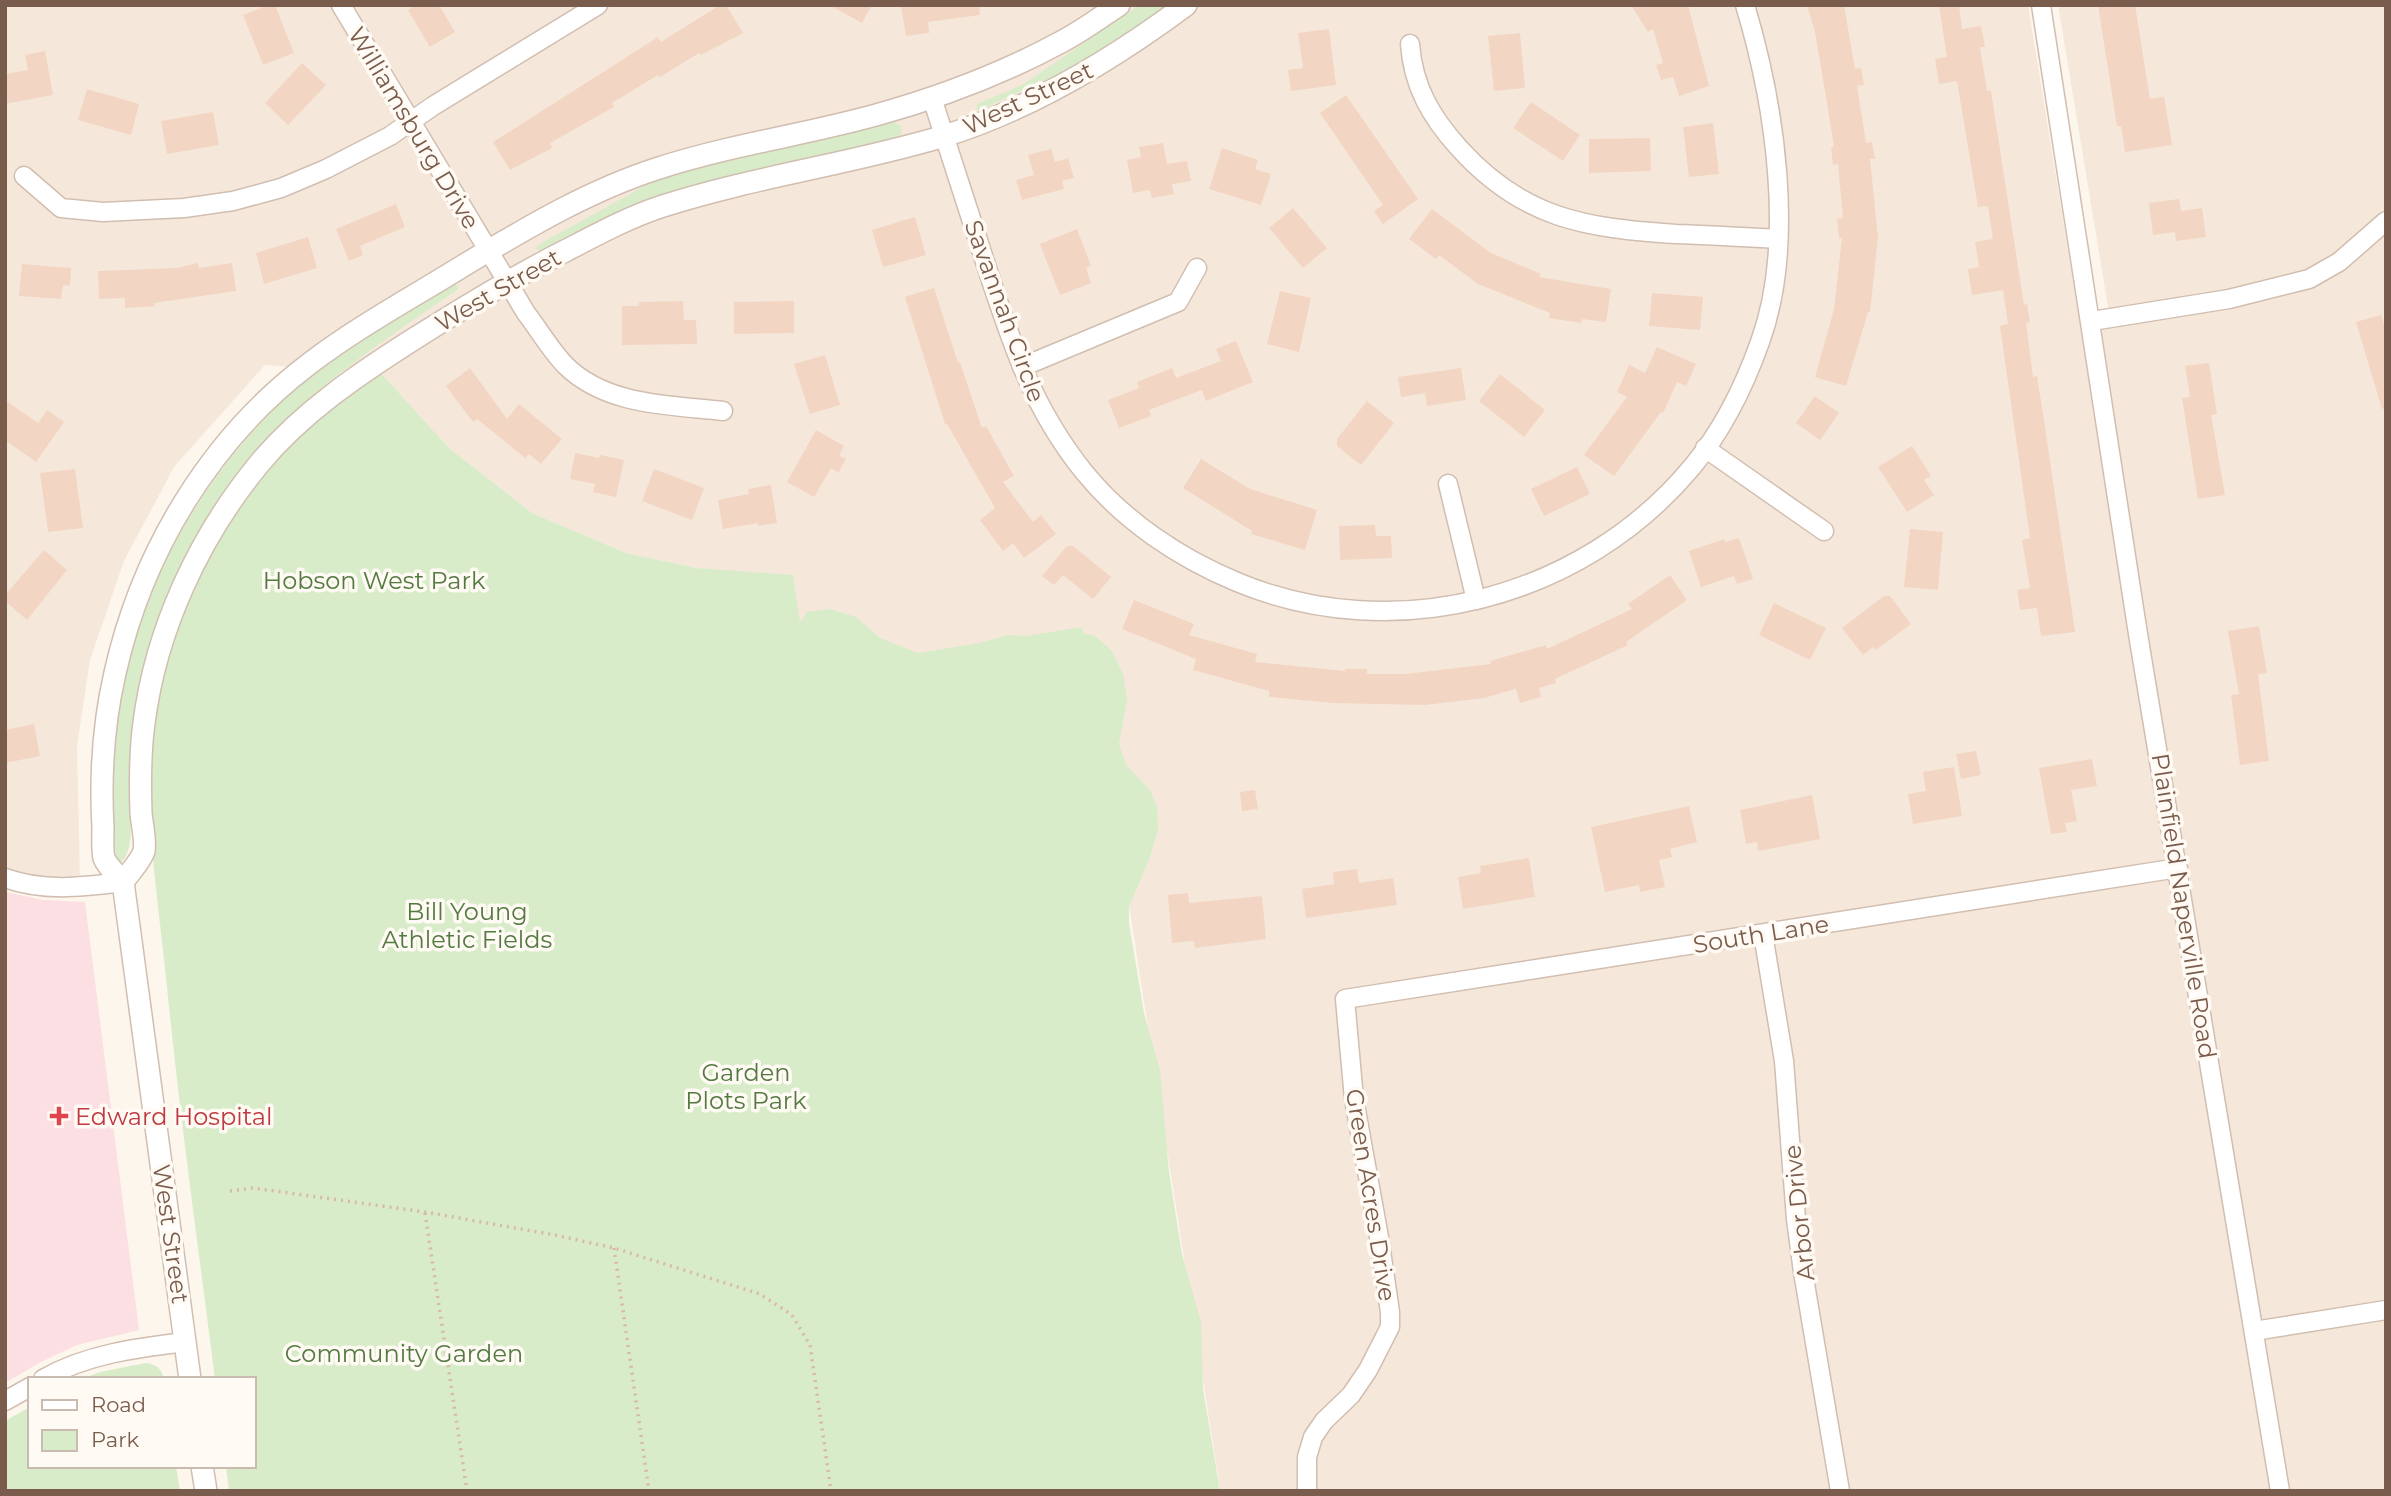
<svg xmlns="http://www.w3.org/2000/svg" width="2391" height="1496" font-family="Montserrat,sans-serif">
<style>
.residential{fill:#f5e8da}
.medical{fill:#fbdfe3}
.green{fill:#d8ecc9}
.building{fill:#f3d5c3}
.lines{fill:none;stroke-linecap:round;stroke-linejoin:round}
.minor-casing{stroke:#d1beb0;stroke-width:21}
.tertiary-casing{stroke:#d1beb0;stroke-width:24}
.path{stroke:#d9b8a5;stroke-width:3.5;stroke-dasharray:2 5;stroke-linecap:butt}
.minor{stroke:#fff;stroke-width:18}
.tertiary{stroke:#fff;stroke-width:21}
.health-dot{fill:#e0444e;stroke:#fffaf3;stroke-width:2.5}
.labels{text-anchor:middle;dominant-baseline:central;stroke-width:7;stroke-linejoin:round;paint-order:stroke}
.street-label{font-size:24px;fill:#7a5c4d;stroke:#fffaf3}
.park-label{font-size:24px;fill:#537a41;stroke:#fffaf3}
.health-label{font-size:24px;fill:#be3a42;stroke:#fffaf3;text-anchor:start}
</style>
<rect width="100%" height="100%" fill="#fdf6ec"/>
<path class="residential" d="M5,5H2028L2081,330L2111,325L2058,5H2386V1491H1213L1220,1489L1113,803L1082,628L807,670L737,572L697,568L626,553L532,513L449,448L381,373L265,365L174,467L124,561L90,660L77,746L80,881L5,876Z"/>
<path class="medical" d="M5,892L44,900L85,902L139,1330L77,1345L41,1362L5,1383Z"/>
<g class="green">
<path d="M1140,5H1168L1126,35L1064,72L977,111V104L1022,85Z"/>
<path d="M892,121L902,127L901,134L896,138C820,156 742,170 667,194C623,209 582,230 541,251L536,249L538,245L657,179L703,165Z"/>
<path d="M456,284L458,289C392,335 321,381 266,440C222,487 186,546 163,607C140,668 127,734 129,799C130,820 136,850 119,865L116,863C113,824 110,786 113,747C126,612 190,487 289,395C310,375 333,360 357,344C377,330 399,318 420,305C431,298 444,288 456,284Z"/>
<path d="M381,373L449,448L532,513L626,553L697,568L793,575L800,622L807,612L830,609L856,617L880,638L917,653L974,644L1009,635L1026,636L1082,627L1084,634L1094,635L1112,651L1123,674L1127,699L1119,744L1126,765L1150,790L1157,807L1158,830L1150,857L1129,907V923L1144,1013L1160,1070L1169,1172L1182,1254L1201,1322L1203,1389L1220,1491H229L226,1466H254V1379H215C198,1245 179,1111 166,977C159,906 145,824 151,753C161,641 211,525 292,445C319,418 350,396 381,373Z"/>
<path d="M146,1363C157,1365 161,1368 164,1379H82L100,1372Z"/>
<path d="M30,1407V1466H176L180,1491H5V1421Z"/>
</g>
<g class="building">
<path d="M269,5H275L294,53L263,65L243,15Z"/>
<path d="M416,5H439L455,32L430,47L408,10Z"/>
<path d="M720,5H726L743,33L701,55L699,53L660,77L658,75L612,103L614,107L550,143L552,148L510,170L493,142L658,37L661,42Z"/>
<path d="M829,5H872L862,23Z"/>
<path d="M901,5H979L980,15L928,22L929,33L906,36Z"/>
<path d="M1631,5H1688L1709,86L1679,96L1673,77L1661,80L1656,65L1663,63L1653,29L1648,32Z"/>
<path d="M1807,5H1844L1855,69L1861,68L1864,85L1857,86L1866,143L1872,142L1875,159H1870L1878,237L1870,312H1868L1846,386L1815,377L1834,309L1842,238H1839L1837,219L1843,218L1838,164L1833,165L1831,147H1834L1827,103L1815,32Z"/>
<path d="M1939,5H1959L1962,29L1981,26L1985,47H1980L1987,91H1991L2024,305L2027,304L2030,322L2026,323L2033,377L2037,376L2045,427L2075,632L2041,636L2037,608L2020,610L2017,590L2030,588L2022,540L2030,538L2000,326L2008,324L2003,290L1972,295L1968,269L1979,267L1975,242L1993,239L1988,206L1978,207L1957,81L1939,84L1935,59L1947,57Z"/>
<path d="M2098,5H2135L2150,99L2164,97L2172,145L2125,152L2121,126H2117Z"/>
<path d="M1329,29L1336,85L1291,91L1288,70L1303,68L1298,33Z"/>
<path d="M1520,33L1525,88L1494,91L1488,36Z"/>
<path d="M45,51L53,95L5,104V74L28,70L25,55Z"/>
<path d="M302,63L326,85L288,125L265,103Z"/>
<path d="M87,89L139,104L131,135L78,120Z"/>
<path d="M1346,95L1418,199L1383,224L1374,211L1383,205L1320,113Z"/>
<path d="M1531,102L1580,135L1563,161L1513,128Z"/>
<path d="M213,112L219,145L167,154L161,121Z"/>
<path d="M1713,123L1719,174L1689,177L1683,127Z"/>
<path d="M1650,138L1651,171L1589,173V139Z"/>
<path d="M1163,143L1167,164L1187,161L1191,181L1172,184L1174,194L1152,198L1150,190L1133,193L1127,160L1141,157L1139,147Z"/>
<path d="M1222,148L1258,160L1255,169L1271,174L1261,205L1209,189Z"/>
<path d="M1051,149L1055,162L1068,158L1074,178L1062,181L1064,189L1022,200L1016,180L1034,175L1028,155Z"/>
<path d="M2179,199L2181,211L2202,208L2206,237L2176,241L2175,232L2153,235L2149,203Z"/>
<path d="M396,204L405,227L360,246L363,255L349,261L336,229Z"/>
<path d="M1293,208L1327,248L1303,268L1269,228Z"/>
<path d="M1432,209L1491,253L1541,274L1539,277L1611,289L1606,322L1582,319L1581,323L1549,318L1550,313L1478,284L1439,255L1436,259L1409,239Z"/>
<path d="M915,217L926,255L883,267L872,230Z"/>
<path d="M1077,229L1091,266L1086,268L1091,283L1060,295L1040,244Z"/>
<path d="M308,237L317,268L264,284L256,253Z"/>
<path d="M198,263L199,268L232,263L236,291L154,303L155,306L125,308V298L99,299L98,271L177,268Z"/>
<path d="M22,264L71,268L70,286L63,285L61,299L19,296Z"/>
<path d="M934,288L958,363L960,362L982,428L986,426L1014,476L1003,482L1033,522L1041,515L1056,534L1024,558L1013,543L1003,551L980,520L995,508L947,424H945L905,297Z"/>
<path d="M1280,291L1311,298L1299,352L1267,344Z"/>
<path d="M1652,293L1703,297L1700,330L1649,326Z"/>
<path d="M683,301L684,320H696L697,344L622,345V306H639V302Z"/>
<path d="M794,301V333L734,334V302Z"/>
<path d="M2381,315L2386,331V408L2382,409L2356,322Z"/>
<path d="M1236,341L1253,382L1206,401L1202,390L1149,410L1151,416L1119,428L1108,400L1139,388L1137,382L1172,368L1176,378L1221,361L1216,349Z"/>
<path d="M1657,347L1696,364L1686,386L1677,382L1663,413L1661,412L1614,476L1584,455L1627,397L1617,392L1629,365L1645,373Z"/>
<path d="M825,355L840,405L810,414L794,364Z"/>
<path d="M2209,363L2217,414L2211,415L2225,495L2198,499L2182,398L2190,397L2185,366Z"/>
<path d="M470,368L507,419L519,404L562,439L541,464L529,454L525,458L477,419L473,422L446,386Z"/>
<path d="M1461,368L1466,400L1427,406L1425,393L1401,397L1398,377Z"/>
<path d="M1500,374L1545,410L1524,437L1479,401Z"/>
<path d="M1815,396L1839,413L1820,440L1796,423Z"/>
<path d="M5,400L38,423L47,410L64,422L36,462L5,440Z"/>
<path d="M1367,401L1394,423L1361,465L1337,446V439Z"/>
<path d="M816,430L844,446L839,456L846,459L838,473L831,468L814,497L787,482Z"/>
<path d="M1912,446L1931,476L1924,480L1934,495L1907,512L1878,467Z"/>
<path d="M575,453L599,458L600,455L624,460L616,497L593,492L595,484L570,479Z"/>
<path d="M1201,459L1250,489L1317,510L1305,550L1251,534L1252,531L1183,488Z"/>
<path d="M1577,467L1590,494L1544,516L1531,489Z"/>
<path d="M75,469L83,528L48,532L40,473Z"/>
<path d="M654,469L704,488L692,520L642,501Z"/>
<path d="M771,485L777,523L758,526V523L723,529L718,500L749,494L748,489Z"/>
<path d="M1375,525L1376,536H1391L1392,558L1340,560L1339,526Z"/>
<path d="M1910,529L1943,532L1938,590L1904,587Z"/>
<path d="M1739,538L1753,579L1737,584L1734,576L1701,587L1689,551L1724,539L1725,542Z"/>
<path d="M1067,546H1073L1111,577L1093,599L1063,575L1054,585L1042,576Z"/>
<path d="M44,550L67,570L27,620L5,601V595Z"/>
<path d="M1670,575L1687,600L1626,642L1628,645L1555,679L1556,683L1539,688L1541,697L1520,703L1516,689L1484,698L1425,705L1333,703L1269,697V691L1193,670L1196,659L1122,629L1134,600L1194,624L1189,635L1257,654L1255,662L1345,671V669H1367V674H1405L1491,664L1490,661L1546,645L1547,649L1632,609L1628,604Z"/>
<path d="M1884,596H1890L1911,624L1876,650L1873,647L1863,655L1842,628Z"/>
<path d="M1774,603L1826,628L1810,660L1759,635Z"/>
<path d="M2259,626L2267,673L2258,674L2269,761L2240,765L2231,695L2239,694L2228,631Z"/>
<path d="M34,724L40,756L5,763V730Z"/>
<path d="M1976,751L1981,775L1961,779L1956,754Z"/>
<path d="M2092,759L2097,786L2071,790L2077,821L2065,823L2067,832L2051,834L2039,768Z"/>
<path d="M1954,767L1962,816L1913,824L1908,794L1926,791L1923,772Z"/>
<path d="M1255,790L1258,809L1242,811L1240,792Z"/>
<path d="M1812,795L1820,839L1758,851L1757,842L1746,844L1740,810Z"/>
<path d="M1689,806L1697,842L1670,849L1672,857L1659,860L1665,887L1640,892L1639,885L1605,892L1591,827Z"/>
<path d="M1529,858L1535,897L1463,909L1458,877L1481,873L1480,866Z"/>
<path d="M1357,869L1359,883L1393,878L1397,905L1306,918L1302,889L1334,884L1333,872Z"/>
<path d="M1188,893L1189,903L1262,896L1266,939L1195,948L1194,941L1172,943L1168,895Z"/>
</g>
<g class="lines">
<g class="minor-casing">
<g id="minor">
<path d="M341,5L526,313C539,330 550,349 565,365C606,406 670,405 723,411"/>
<path d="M2041,5L2138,634L2280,1491"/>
<path d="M1410,44C1413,86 1431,117 1459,148C1523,219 1585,228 1676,234C1710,235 1744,237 1778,239"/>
<path d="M932,98C950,154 968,209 986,265C1011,342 1032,407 1084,472C1124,521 1179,558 1237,582C1395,648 1583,598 1692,467C1722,431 1744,387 1760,342C1796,243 1775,105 1745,5"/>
<path d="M24,176L61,208L103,212L184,208L233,201L281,188L326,169L390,136L433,106L598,5"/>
<path d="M2092,321L2229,299L2309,279L2339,262L2386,221"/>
<path d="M1022,367L1178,302L1197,268"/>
<path d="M1705,448L1824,531"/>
<path d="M1448,484L1476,600"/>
<path d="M5,878C44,892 82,887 123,882"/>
<path d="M1763,934L1784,1061L1796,1219L1803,1272L1840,1491"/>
<path d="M2254,1331L2386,1310"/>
<path d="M43,1379C87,1354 136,1348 185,1342"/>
<path d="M5,1401L30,1387"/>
<path d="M1307,1491V1457L1313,1437L1324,1421L1351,1395L1368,1370L1390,1327V1312L1379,1237L1354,1099L1345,999L2178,868"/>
</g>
</g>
<g class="tertiary-casing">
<g id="tertiary">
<path d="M123,882C129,873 141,861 144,851C146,840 142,825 141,813C140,783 140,752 144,723C156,629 199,537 259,464C302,412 360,373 417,337C466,306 515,276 567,250C598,234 629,217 663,206C754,177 850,164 941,137C1030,110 1112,60 1186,5"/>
<path d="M190,1379L123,882C117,875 107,866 104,858C102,850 103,837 103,828C100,775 103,725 115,673C142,552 210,439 309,364C359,326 413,297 466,264C528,227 590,190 659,168C730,145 804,135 876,115C941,97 1004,73 1063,41C1082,31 1101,17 1119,5"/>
<path d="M202,1466L206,1491"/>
</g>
</g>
<g class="path">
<path d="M230,1191L253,1188L425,1212L555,1235L614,1248L760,1294L792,1315L810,1345L831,1491"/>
<path d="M425,1213L467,1491"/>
<path d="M614,1248L649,1491"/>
</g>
<use href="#minor" class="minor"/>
<use href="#tertiary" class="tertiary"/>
</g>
<path class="health-dot" d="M55.5 1105.5h7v7h7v7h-7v7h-7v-7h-7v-7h7z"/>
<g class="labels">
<g class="street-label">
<text transform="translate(1028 98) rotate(-25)">West Street</text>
<text transform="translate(414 128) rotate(59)">Williamsburg Drive</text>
<text transform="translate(498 290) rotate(-30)">West Street</text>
<text transform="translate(1005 311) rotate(70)">Savannah Circle</text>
<text transform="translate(2184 906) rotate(81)">Plainfield Naperville Road</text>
<text transform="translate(1761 934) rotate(-9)">South Lane</text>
<text transform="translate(1371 1195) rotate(81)">Green Acres Drive</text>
<text transform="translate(1799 1213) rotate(-96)">Arbor Drive</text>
<text transform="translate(171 1234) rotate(82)">West Street</text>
</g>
<g class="park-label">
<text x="374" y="580">Hobson West Park</text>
<text x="467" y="911">Bill Young<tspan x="467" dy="28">Athletic Fields</tspan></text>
<text x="746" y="1072">Garden<tspan x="746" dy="28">Plots Park</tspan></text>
<text x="404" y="1353">Community Garden</text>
</g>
<g class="health-label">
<text x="75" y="1116">Edward Hospital</text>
</g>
</g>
<rect width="2391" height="1496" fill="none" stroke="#7a5c4d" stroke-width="14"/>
<rect x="28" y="1377" width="228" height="91" fill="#fffaf3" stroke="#cabbb1" stroke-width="2"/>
<rect x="42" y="1400" width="35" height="10" fill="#ffffff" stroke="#cabbb1" stroke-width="2"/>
<text x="91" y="1412" font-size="21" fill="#7a5c4d">Road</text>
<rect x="42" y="1430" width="35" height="21" fill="#d8ecc9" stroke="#cabbb1" stroke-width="2"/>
<text x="91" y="1447" font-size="21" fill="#7a5c4d">Park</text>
</svg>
